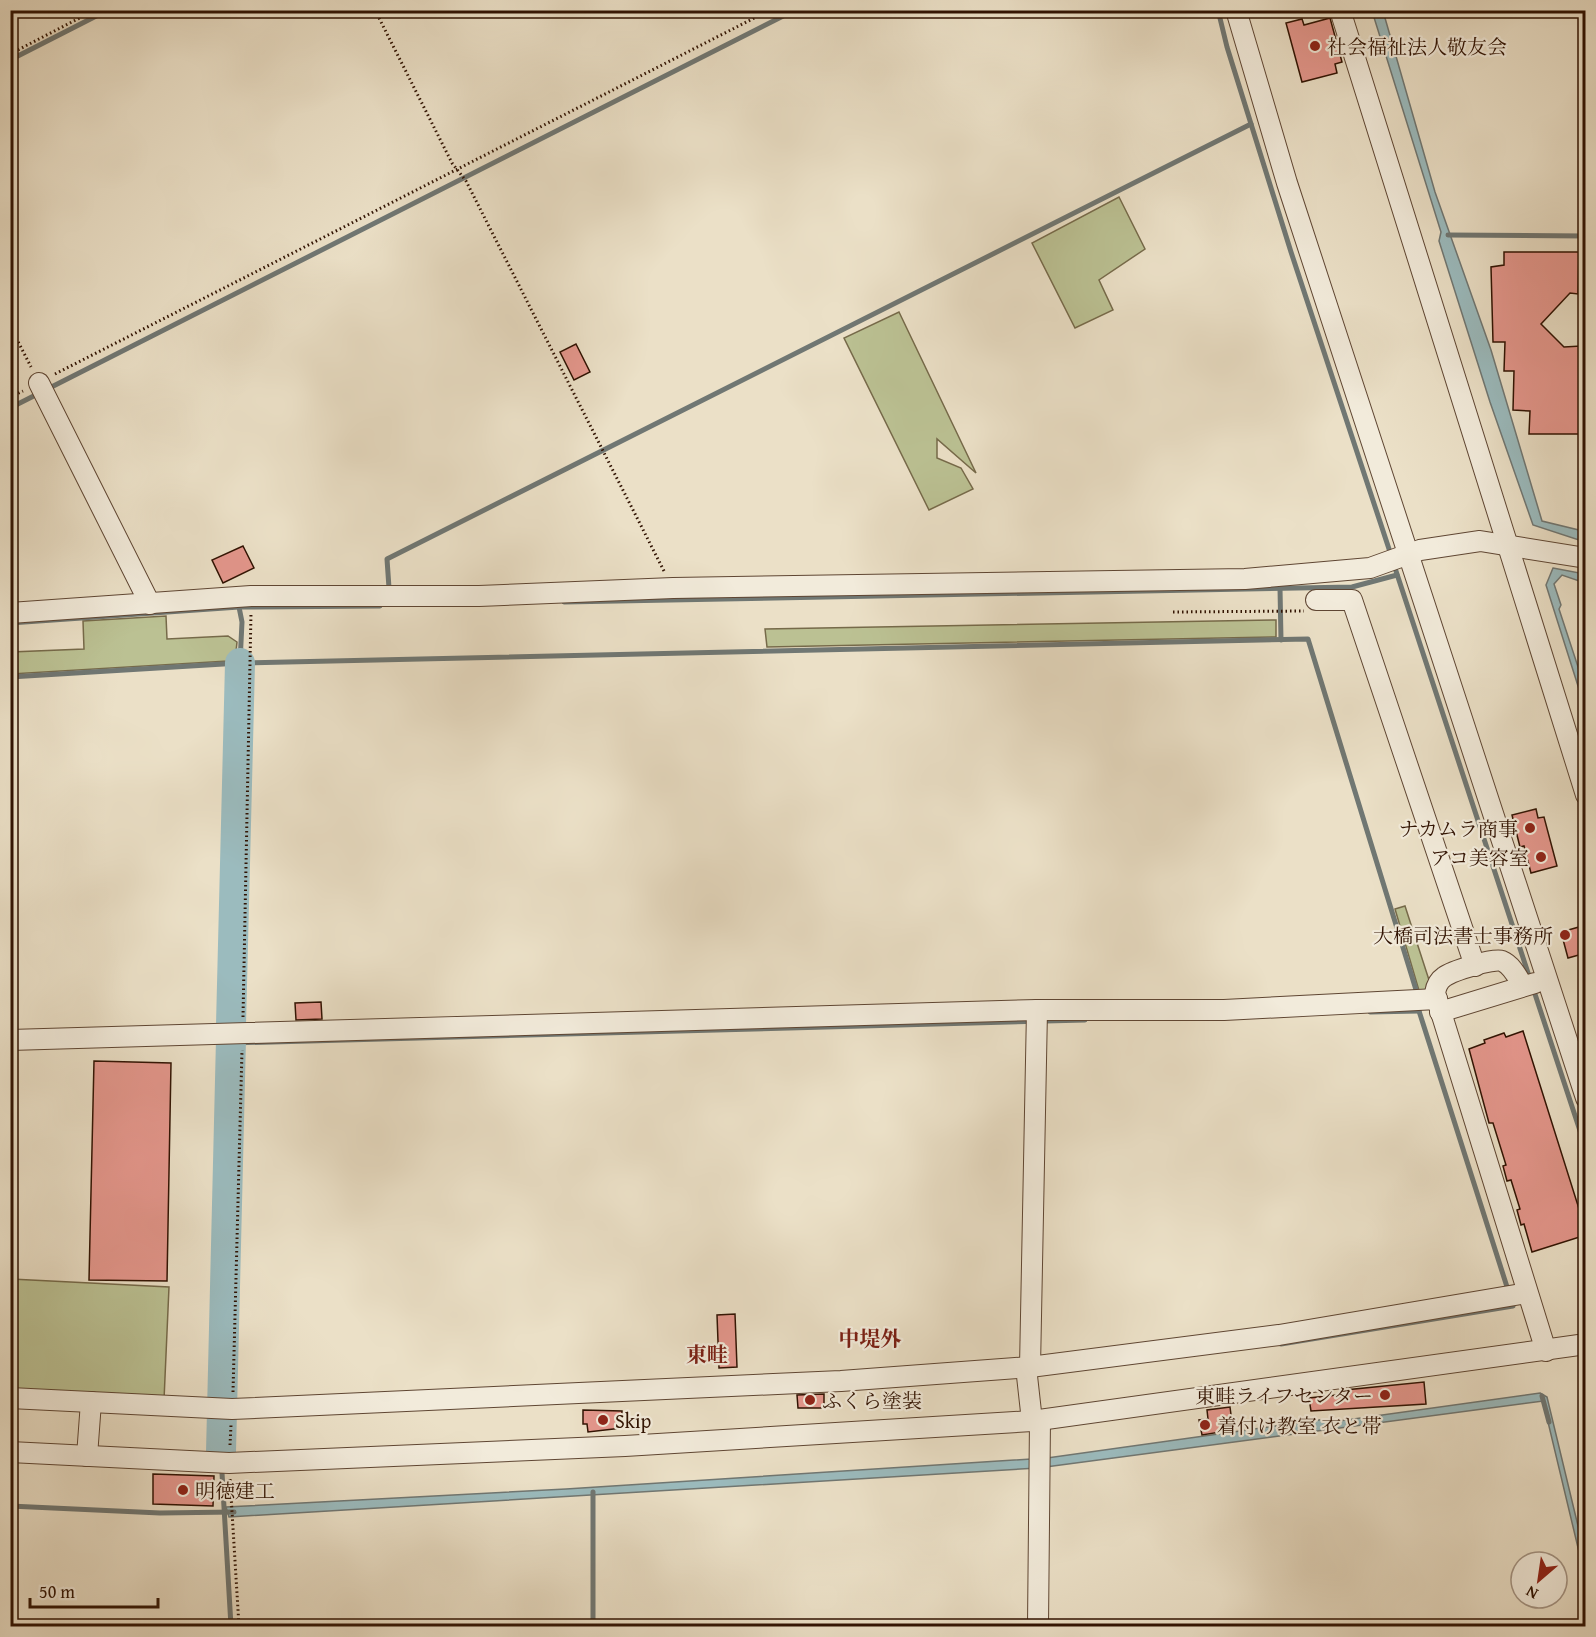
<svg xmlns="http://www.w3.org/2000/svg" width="1596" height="1637" font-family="'Gentium Book Plus','Noto Serif JP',serif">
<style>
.green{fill:#bbc193;stroke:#766a4a;stroke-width:1.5}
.water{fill:#9bbbbe;stroke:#707773;stroke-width:1.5}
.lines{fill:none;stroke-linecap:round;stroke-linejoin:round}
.stream{stroke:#707773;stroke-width:5}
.river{stroke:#9bbbbe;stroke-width:30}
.building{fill:#e5978d;stroke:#301202;stroke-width:1.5}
.minor-casing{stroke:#5f4633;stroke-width:22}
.path{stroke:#301202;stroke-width:3;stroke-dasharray:1.5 3;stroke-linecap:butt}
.minor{stroke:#f2ebdb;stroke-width:20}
.poi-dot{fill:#8f2418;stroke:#f2ebdb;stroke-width:2}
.labels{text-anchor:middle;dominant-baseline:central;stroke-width:4.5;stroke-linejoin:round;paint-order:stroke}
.poi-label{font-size:20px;fill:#301202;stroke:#f2ebdb;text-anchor:start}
.neighbourhood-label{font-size:21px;font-weight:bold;fill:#7a1f14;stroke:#f2ebdb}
</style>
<rect width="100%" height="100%" fill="#ebe0c7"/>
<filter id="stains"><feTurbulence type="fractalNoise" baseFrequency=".00333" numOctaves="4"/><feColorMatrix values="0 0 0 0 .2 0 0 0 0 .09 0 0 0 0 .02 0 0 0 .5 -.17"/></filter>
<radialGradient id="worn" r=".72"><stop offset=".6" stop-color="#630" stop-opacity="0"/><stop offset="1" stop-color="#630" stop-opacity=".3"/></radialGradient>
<g class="green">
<path d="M1119,197L1145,249L1099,280L1113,310L1075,328L1032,243Z"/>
<path d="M899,312L976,473L937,439V458L961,468L973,489L929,510L844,338Z"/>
<path d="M166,616L167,639L228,636L237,642L236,651L228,661L11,674V652L84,649L83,621Z"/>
<path d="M1276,620V637L767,647L765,629Z"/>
<path d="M1405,906L1430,983L1427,993L1420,994L1395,909Z"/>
<path d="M11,1279L169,1287L164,1400L11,1393Z"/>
</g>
<g class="water">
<path d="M1372,11H1383L1435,192L1491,350L1542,521L1583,531L1585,532V542L1533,525L1490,402L1439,241L1441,232Z"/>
<path d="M1553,568L1585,574V583L1562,575L1554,584L1561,605L1559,609L1585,688V708L1546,585Z"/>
<path d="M1540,1393L1547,1397L1585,1555V1577L1543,1401L1038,1468L229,1517L226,1507L566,1489L1047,1458L1326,1419L1332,1422Z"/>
</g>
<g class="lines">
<g class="stream">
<path d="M1218,10L1227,47L1291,252L1390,552"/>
<path d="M10,60L108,10"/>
<path d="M1448,235L1586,236"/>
<path d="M10,408L795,10"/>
<path d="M1395,568L1530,979"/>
<path d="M389,588L387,559L1251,124"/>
<path d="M1280,588L1281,640"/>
<path d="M564,602L1352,587L1397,575"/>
<path d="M239,607L242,622L240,663"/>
<path d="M10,623L239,607L380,606"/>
<path d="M10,677L240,663L1308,639L1417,993L1419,1011L1508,1290"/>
<path d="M1533,988L1586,1149"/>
<path d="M1370,1012L1419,1011"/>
<path d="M231,1043L1085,1020"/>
<path d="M1281,1344L1513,1306L1512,1301"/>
<path d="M1542,1396L1549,1422"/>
<path d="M222,1473L231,1626"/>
<path d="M593,1492V1626"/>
<path d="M10,1506L160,1513L234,1512"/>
</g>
<g class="river">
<path d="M231,1025L240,663"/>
<path d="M221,1452L231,1039"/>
</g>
</g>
<g class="building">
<path d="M1330,18L1342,62L1335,64L1337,73L1302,82L1286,23L1302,19L1304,25Z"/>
<path d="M1504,252H1579L1578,294L1570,293L1541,324L1564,347L1581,346L1583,434H1529L1530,411L1513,410L1514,371H1504L1505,342H1493L1491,267L1504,265Z"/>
<path d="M576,344L590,372L574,380L560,352Z"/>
<path d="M243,546L254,568L223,583L212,560Z"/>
<path d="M1536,809L1538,818L1544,817L1557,866L1531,873L1524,846L1520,847L1512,815Z"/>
<path d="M1579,927L1586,953L1568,958L1561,932Z"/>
<path d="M321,1002L322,1019L296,1020L295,1003Z"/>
<path d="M1523,1031L1586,1231V1235L1532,1252L1524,1224L1521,1225L1517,1210L1520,1209L1511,1180L1507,1181L1503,1166L1506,1165L1493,1123H1489L1469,1049L1485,1043L1484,1040L1504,1033L1506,1037Z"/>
<path d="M94,1061L171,1063L167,1281L89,1280Z"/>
<path d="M735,1314L737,1367L719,1368L717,1315Z"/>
<path d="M1424,1382L1426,1404L1311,1411L1309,1398L1346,1394L1345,1390Z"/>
<path d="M824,1394V1408H798L797,1395Z"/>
<path d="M1230,1407L1233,1430L1202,1435L1199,1420L1208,1419L1207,1410Z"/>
<path d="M583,1410L622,1411V1428L588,1432L587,1424H583Z"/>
<path d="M153,1474L214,1476L213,1506L153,1504Z"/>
</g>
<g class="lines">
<g class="minor-casing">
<g id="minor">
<path d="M1236,10L1287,183L1586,1098"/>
<path d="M1340,10L1586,795"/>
<path d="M39,383L150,604"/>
<path d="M1316,600H1352L1475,966"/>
<path d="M10,613L251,596H479L673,588L1245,579L1370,568L1420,550L1480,541L1586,558"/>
<path d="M1523,986C1518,978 1512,965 1502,961C1493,958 1452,971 1444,977C1438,981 1436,987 1435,993L1546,1351"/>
<path d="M1440,1012L1535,983"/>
<path d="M10,1040L1037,1010H1224L1437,999"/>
<path d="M1026,1367L1032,1421"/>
<path d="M1030,1367L1037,1010"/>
<path d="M10,1398L232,1409L841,1381L1030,1367L1279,1335L1527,1293"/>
<path d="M10,1452L229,1463L625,1446L1032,1421L1586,1344"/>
<path d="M87,1456L91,1402"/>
<path d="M1038,1626L1040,1420"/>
</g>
</g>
<g class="path">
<path d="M375,10L452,163L466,181L664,571"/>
<path d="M10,54L95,10"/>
<path d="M10,326L31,367"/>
<path d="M55,374L770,10"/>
<path d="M10,397L23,391"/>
<path d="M1173,612L1304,611"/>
<path d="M243,1017L251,612"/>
<path d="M233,1392L242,1050"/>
<path d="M230,1445L231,1425"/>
<path d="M230,1479L239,1626"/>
</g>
<use href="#minor" class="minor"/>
</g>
<g class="poi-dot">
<circle cx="1315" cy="46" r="6"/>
<circle cx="1530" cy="828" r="6"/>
<circle cx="1541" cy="857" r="6"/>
<circle cx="1565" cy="935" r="6"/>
<circle cx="1385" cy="1395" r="6"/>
<circle cx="810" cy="1400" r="6"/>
<circle cx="603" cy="1420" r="6"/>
<circle cx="1205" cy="1425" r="6"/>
<circle cx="183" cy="1490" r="6"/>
</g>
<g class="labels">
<g class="poi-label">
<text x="1327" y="46">社会福祉法人敬友会</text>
<text x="1518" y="828" text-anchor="end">ナカムラ商事</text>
<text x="1529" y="857" text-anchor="end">アコ美容室</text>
<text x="1553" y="935" text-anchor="end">大橋司法書士事務所</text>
<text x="1373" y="1395" text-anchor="end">東畦ライフセンター</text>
<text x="822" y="1400">ふくら塗装</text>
<text x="615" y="1420">Skip</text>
<text x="1217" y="1425">着付け教室 衣と帯</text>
<text x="195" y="1490">明徳建工</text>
</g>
<g class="neighbourhood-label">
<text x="870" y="1338">中堤外</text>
<text x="707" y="1354">東畦</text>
</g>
</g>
<rect width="1596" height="1637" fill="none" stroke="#ebe0c7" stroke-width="36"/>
<rect x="12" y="12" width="1572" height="1613" fill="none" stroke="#301202" stroke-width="3"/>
<rect x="18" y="18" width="1560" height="1601" fill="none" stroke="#301202" stroke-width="1.5"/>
<g transform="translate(1539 1580) rotate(209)"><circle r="28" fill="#f2ebdb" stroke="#a49484" stroke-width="1.5"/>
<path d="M0-4.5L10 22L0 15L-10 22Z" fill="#8f2418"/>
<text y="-9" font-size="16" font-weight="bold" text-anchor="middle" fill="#301202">N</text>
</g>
<path d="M30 1598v9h128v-9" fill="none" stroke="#301202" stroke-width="3"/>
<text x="39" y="1598" font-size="18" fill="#301202" stroke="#f2ebdb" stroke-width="4.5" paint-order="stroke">50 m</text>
<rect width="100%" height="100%" filter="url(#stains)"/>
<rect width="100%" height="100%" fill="url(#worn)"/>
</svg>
